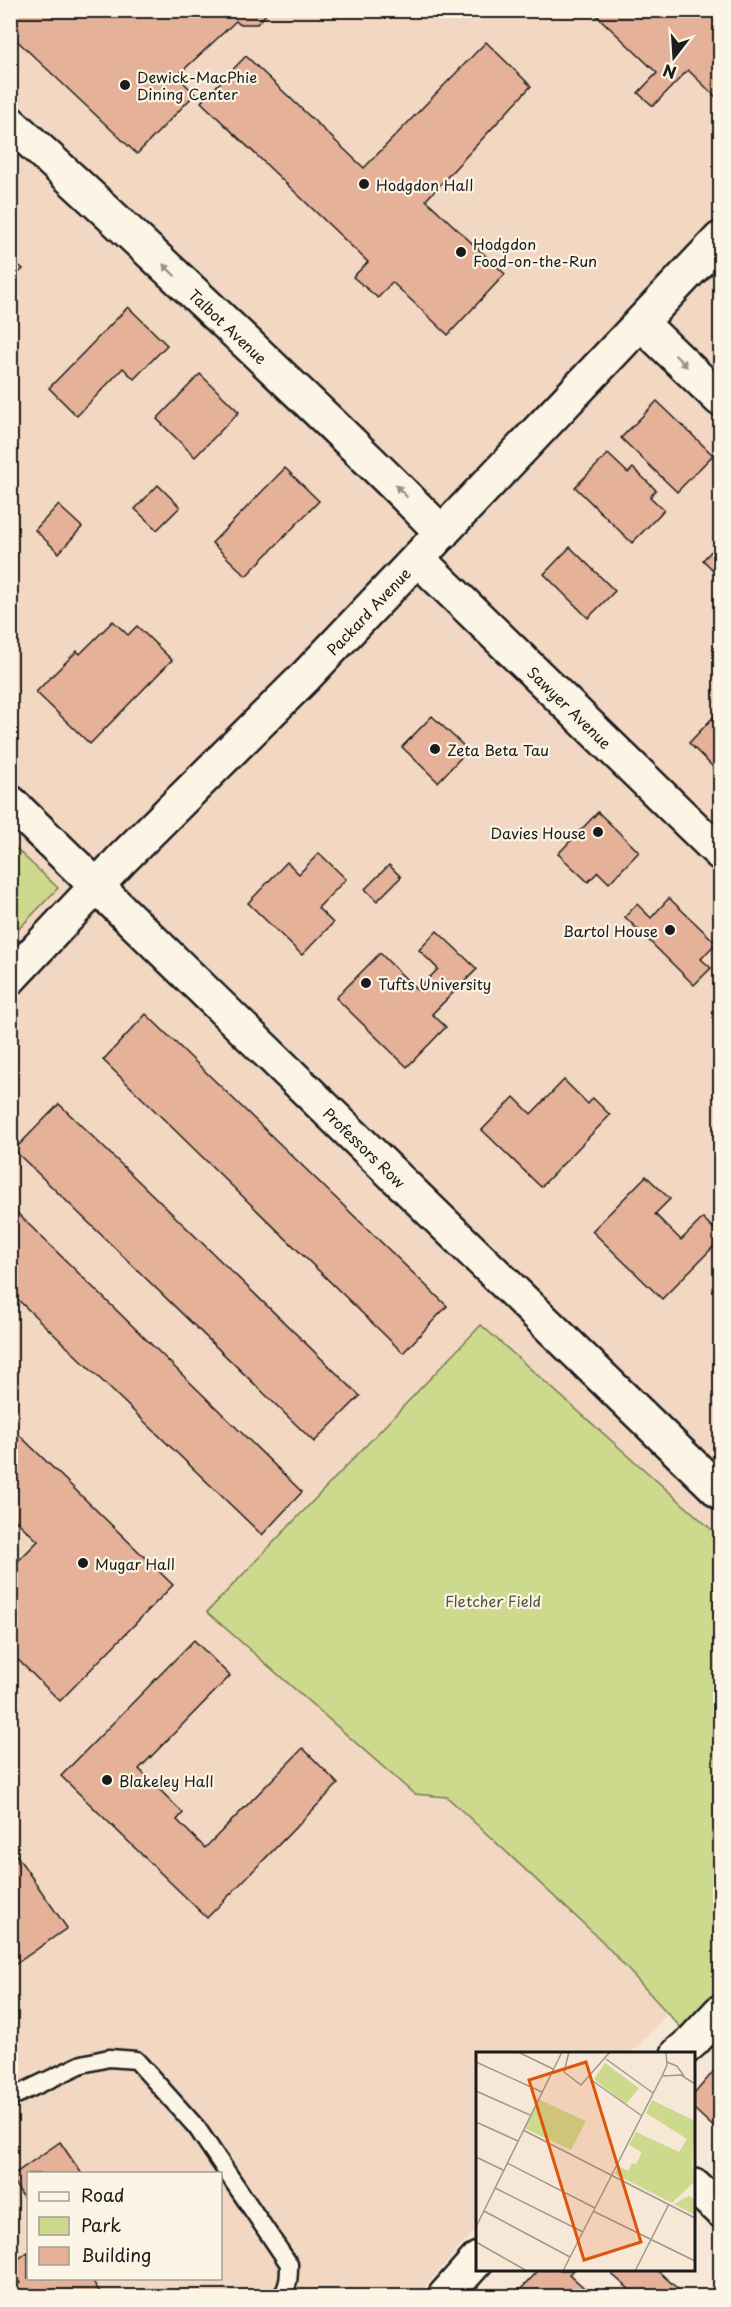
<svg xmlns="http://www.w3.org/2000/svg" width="731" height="2307" font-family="'Playpen Sans',sans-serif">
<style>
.built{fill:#f2d7c3;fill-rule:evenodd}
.green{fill:#cdd98c;stroke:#747a54;stroke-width:1.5}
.building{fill:#e5b198;stroke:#1c1c1c;stroke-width:1.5}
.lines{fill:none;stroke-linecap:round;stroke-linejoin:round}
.service-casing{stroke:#1c1c1c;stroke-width:21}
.minor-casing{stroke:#1c1c1c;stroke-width:38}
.tertiary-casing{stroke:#1c1c1c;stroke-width:38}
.service{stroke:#fcf5e5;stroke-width:16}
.minor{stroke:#fcf5e5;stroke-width:33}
.tertiary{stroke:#fcf5e5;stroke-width:33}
.oneway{fill:#97938b}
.poi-dot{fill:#1c1c1c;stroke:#fcf5e5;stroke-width:2}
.labels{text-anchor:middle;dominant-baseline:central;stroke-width:4.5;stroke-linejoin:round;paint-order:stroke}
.poi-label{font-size:15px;fill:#1c1c1c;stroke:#fcf5e5;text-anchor:start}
.street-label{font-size:15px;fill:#1c1c1c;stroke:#fcf5e5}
.park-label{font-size:15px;fill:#51553e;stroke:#fcf5e5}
.inset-road{fill:none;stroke:#9f968c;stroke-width:1.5}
.view{fill:#de560d;fill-opacity:0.15;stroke:#de560d;stroke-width:3}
.inset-edge{fill:none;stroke:#1c1c1c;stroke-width:3}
</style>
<rect width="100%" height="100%" fill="#f7e7d6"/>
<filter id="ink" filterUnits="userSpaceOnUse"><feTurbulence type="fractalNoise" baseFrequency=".0167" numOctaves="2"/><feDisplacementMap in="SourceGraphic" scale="12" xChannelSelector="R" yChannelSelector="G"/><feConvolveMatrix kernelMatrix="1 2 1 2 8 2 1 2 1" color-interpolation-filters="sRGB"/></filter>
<g filter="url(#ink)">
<path class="built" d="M11,11H720V1955L631,2053L478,2054L477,2228L417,2296H11ZM28,2174H220V2278H28Z"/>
<g class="green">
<path d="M10,843L58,888L11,937H10Z"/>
<path d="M481,1325L720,1537V2012L693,2041L601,1940L447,1797L414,1794L207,1612Z"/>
</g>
<g class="building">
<path d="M10,10H270L257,24H239L236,21L177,76L195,94L137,154L10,34Z"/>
<path d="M591,10H720V101L688,70L653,106L638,93L657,73Z"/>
<path d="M486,42L531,86L426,200L505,274L448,335L392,282L378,298L353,277L368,262L201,102L246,56L364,168Z"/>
<path d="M10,257L23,269L10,281Z"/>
<path d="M128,307L167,345L134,379L123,368L77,416L49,388Z"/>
<path d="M200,374L239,412L195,457L157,419Z"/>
<path d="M657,401L713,455L677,492L621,438Z"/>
<path d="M608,454L628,473L633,468L656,490L650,497L664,510L632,543L575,487Z"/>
<path d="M285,468L319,501L246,576L212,543Z"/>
<path d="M158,485L180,507L157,530L135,509Z"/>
<path d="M58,505L82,527L59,553L35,530Z"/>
<path d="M720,542V577L703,560Z"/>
<path d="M570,547L615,591L588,618L544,574Z"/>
<path d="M113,621L128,635L137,626L172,660L90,744L36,692L77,651L80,654Z"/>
<path d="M720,710V774L689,743Z"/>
<path d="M432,716L468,750L438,782L402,747Z"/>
<path d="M598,812L639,852L609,883L598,872L588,882L558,854Z"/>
<path d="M319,853L346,879L318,908L333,923L302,955L248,903L287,862L299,874Z"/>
<path d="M389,865L401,877L377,901L365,889Z"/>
<path d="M669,898L716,943L701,959L711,968L694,985L625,917L637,904L651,918Z"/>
<path d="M437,931L477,969L432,1014L446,1027L407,1067L336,998L380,953L417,990L438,969L419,950Z"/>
<path d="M146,1014L447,1306L403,1353L103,1060Z"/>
<path d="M564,1080L588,1104L593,1098L610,1115L541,1187L482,1130L514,1097L531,1114Z"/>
<path d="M59,1104L360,1396L314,1442L14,1150Z"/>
<path d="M646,1176L670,1199L655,1214L681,1240L703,1218L720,1235V1240L662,1299L592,1231Z"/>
<path d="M10,1206L302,1492L262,1535L10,1292Z"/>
<path d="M10,1426L173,1585L60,1701L10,1652V1562L14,1565L38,1541L10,1515Z"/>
<path d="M194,1640L230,1676L139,1769L183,1813L177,1820L205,1848L303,1748L338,1784L207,1918L61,1776Z"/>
<path d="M10,1846L67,1928L10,1968Z"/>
<path d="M720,2064V2133L694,2109V2094Z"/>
<path d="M60,2142L82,2174H28V2204L10,2177Z"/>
<path d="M28,2252V2278H95L92,2281L103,2296H10V2289L20,2283L10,2270V2265Z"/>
<path d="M539,2270H574L569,2274L593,2296H522L518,2292Z"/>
<path d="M607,2270H657L678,2289L671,2296H637Z"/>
</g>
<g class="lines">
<g class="service-casing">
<path id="service" d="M10,2098L82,2064L109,2058L136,2060L197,2128L289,2264C289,2277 289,2287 281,2296"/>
</g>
<g class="minor-casing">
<g id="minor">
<path id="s1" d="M10,123C92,197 173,273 253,349C317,410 381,470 442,533"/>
<path d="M641,323L720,399"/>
<path id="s2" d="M418,559L720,853"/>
<path id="s3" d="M10,802L720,1492"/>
<path id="s4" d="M10,978L123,858L306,676L720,239"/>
<path d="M694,2186L720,2210"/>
</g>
</g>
<g class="tertiary-casing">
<g id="tertiary">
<path d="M678,2054L693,2041L720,2012"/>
<path d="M445,2296L478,2259"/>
</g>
</g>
<use href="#service" class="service"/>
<use href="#minor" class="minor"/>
<use href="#tertiary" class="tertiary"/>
</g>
<defs><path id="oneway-solid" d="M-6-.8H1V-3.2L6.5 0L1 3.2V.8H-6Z" transform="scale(1.5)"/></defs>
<g class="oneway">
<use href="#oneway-solid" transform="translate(169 270) rotate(-136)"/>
<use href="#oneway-solid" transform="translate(681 361) rotate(44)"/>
<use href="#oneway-solid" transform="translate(401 491) rotate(-135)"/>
</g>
</g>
<g class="poi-dot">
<circle cx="125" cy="85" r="6"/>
<circle cx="364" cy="184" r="6"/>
<circle cx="461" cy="252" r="6"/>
<circle cx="435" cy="749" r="6"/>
<circle cx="598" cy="832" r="6"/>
<circle cx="670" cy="930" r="6"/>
<circle cx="366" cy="983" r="6"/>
<circle cx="83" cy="1563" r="6"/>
<circle cx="107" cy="1780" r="6"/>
</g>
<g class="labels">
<g class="poi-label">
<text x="137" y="76">Dewick-MacPhie<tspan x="137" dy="17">Dining Center</tspan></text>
<text x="376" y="184">Hodgdon Hall</text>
<text x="473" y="243">Hodgdon<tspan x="473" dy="17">Food-on-the-Run</tspan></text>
<text x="447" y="749">Zeta Beta Tau</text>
<text x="586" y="832" text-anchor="end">Davies House</text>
<text x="658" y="930" text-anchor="end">Bartol House</text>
<text x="378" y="983">Tufts University</text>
<text x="95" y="1563">Mugar Hall</text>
<text x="119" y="1780">Blakeley Hall</text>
</g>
<g class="street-label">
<text stroke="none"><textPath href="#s1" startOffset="298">Talbot Avenue</textPath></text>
<text stroke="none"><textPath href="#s4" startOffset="513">Packard Avenue</textPath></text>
<text stroke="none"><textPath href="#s2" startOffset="212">Sawyer Avenue</textPath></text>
<text stroke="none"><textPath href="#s3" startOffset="495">Professors Row</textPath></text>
</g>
<g class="park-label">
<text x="493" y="1600">Fletcher Field</text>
</g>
</g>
<g transform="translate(476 2052)">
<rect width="219" height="219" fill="#f7e7d6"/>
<path d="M129,11L163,36L150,52L118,27ZM62,47L110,69L95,98L48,76ZM176,48L219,69L216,112L219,129L196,151L139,122L143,114L152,119L156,111L160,112L166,100L153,93L160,80L203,100L211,87L170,61ZM213,144L219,147V163L198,152Z" fill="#cdd98c"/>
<path class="inset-road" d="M42,0L77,17M93,0L88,20L105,33L134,0M130,7L177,41M0,10L66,40M191,10L201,14L208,24M187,24L205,23L219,32M114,27L166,64M0,39L54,63M0,70L42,89M47,78L219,166M0,105L27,118M31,111L119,156M19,136L107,180M8,159L94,205M117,159L219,209M0,175L86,0M0,190L51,219M87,219L186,24L191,13L190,0M159,219L193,152"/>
<path class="view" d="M110,10L165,190L108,208L53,28Z"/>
<rect width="219" height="219" class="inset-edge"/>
</g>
<rect width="731" height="2307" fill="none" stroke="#fcf5e5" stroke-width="36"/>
<rect x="18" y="18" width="695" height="2271" fill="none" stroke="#1c1c1c" stroke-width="2" filter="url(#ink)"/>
<rect x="27" y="2172" width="195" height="108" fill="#fcf5e5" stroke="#a29e95" stroke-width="1.5"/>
<rect x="39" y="2192" width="30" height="9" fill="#fcf5e5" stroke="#a29e95" stroke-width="1.5"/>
<text x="81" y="2202" font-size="18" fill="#1c1c1c">Road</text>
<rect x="39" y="2217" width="30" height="18" fill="#cdd98c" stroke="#a29e95" stroke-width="1.5"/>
<text x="81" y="2232" font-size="18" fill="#1c1c1c">Park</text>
<rect x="39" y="2247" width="30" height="18" fill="#e5b198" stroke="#a29e95" stroke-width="1.5"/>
<text x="81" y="2262" font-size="18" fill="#1c1c1c">Building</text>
<g transform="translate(674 57) rotate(197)" stroke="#fcf5e5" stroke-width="4.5" paint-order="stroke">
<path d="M0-4.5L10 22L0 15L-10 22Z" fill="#1c1c1c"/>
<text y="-9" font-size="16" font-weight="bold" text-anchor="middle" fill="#1c1c1c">N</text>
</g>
</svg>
